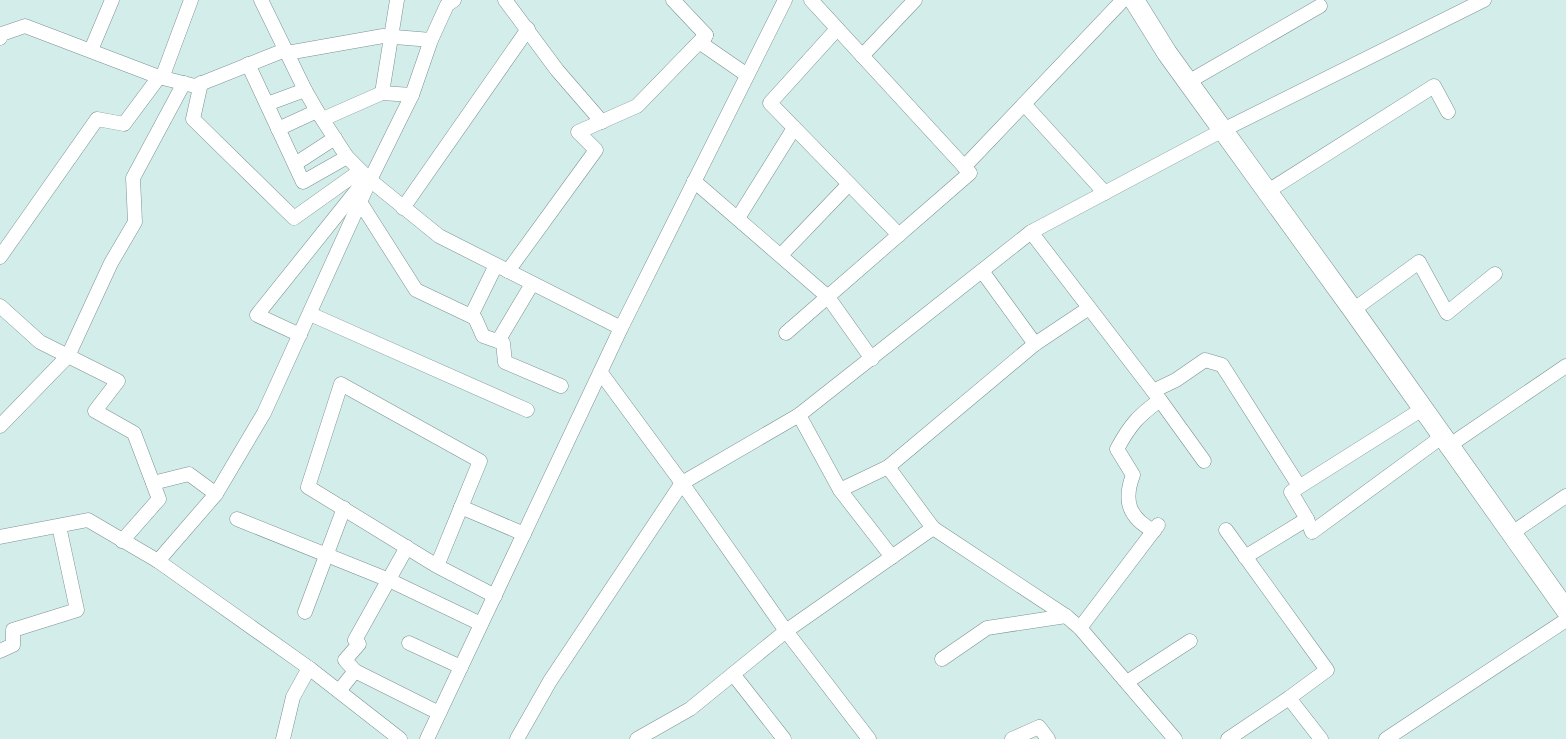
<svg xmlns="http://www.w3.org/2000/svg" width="1566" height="739" font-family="'Work Sans',sans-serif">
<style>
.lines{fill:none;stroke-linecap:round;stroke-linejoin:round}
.minor-casing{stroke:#7b9391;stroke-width:15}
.secondary-casing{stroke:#7b9391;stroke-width:21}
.minor{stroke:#fff;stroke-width:14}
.secondary{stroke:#fff;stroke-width:20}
</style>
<rect width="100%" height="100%" fill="#d3edea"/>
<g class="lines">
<g class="minor-casing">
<g id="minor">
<path d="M261,0L305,90L317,111L347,157L370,180L439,236L621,328"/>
<path d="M505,0L557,70L602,122"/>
<path d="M673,0L706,35L702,44L747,75"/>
<path d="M837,29L770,103L899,235"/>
<path d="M0,38L2,34L25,26L159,77L195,86L285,50"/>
<path d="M91,50L112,0"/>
<path d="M287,53L383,36L431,40"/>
<path d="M862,56L915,0"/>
<path d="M248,64L303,182L347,157"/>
<path d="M162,78L191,0"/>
<path d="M1188,82L1320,6"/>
<path d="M201,83L193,119L294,218L360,171"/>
<path d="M382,93L397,0"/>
<path d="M267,104L305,90"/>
<path d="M1024,104L1105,193"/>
<path d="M323,119L382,93L412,95"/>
<path d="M278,129L317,111"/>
<path d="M295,164L335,138"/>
<path d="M964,167L1123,0"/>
<path d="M694,181L828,297L872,359"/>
<path d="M1268,191L1434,86L1448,112"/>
<path d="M360,202L416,290L475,318L483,336L503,343L505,362L561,386"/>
<path d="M403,208L528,29"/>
<path d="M738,218L794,128"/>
<path d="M1031,232L1160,400C1138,416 1130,425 1117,449L1133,475C1123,501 1129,518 1154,531"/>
<path d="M781,255L849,184"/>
<path d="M0,257L97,119L124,124L159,77"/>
<path d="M508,271L596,150L578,132L637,106L706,35"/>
<path d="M982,271L1035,344"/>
<path d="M0,306L40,342L118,381L95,411L134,433L159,499L122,541"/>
<path d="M1353,310L1419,262L1447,313L1495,274"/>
<path d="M310,314L527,410"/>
<path d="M471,316L496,265"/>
<path d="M786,333L970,173L811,0"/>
<path d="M300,335L257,315L365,180"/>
<path d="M498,341L532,284"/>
<path d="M601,373L682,483L786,631L869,739"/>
<path d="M1153,391L1176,380L1205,360L1222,365L1299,486"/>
<path d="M1160,400L1204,461"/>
<path d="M799,415L840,490L892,557"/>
<path d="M0,426L68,356L111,263L135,222L133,178L184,83"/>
<path d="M1450,445L1566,366"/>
<path d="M153,483L189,474L216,494"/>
<path d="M840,490L888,467L1035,344L1089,308"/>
<path d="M461,507L524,534"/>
<path d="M237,519L389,580L481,624"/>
<path d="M1307,519L1312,532L1443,436"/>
<path d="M933,528L1066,616L1080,628L1175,739"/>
<path d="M1226,530L1327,670L1289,698L1228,739"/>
<path d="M1512,533L1566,496"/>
<path d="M0,537L88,520L158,561L309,668L400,739"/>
<path d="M1245,557L1307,519L1291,492L1424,408"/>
<path d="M158,561L216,494L264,413L370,180L412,95L431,40L447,5L454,0"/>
<path d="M437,566L480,461L341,384L308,487L437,566L495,596"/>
<path d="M305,612L344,508"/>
<path d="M1080,628L1158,525"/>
<path d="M409,643L461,667"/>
<path d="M0,651L13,645V630L77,610L59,526"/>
<path d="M942,659L987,628L1066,616"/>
<path d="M355,671L439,713"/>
<path d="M733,674L784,739"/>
<path d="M1127,682L1190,641"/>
<path d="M339,691L355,671L345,660L359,644L355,640L407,547"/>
<path d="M1289,698L1321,739"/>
<path d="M283,739L293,697L309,668"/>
<path d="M427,739L621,328L785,0"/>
<path d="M517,739L550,681L682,483L799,415L1031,232L1223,130L1484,0"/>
<path d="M637,739L690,709L786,631L933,528L888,467"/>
<path d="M1012,739L1039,727L1048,739"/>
<path d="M1386,739L1566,620"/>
</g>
</g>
<g class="secondary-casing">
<path id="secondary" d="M1134,0L1167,53L1353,310L1566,610"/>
</g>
<use href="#minor" class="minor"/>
<use href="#secondary" class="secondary"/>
</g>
</svg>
